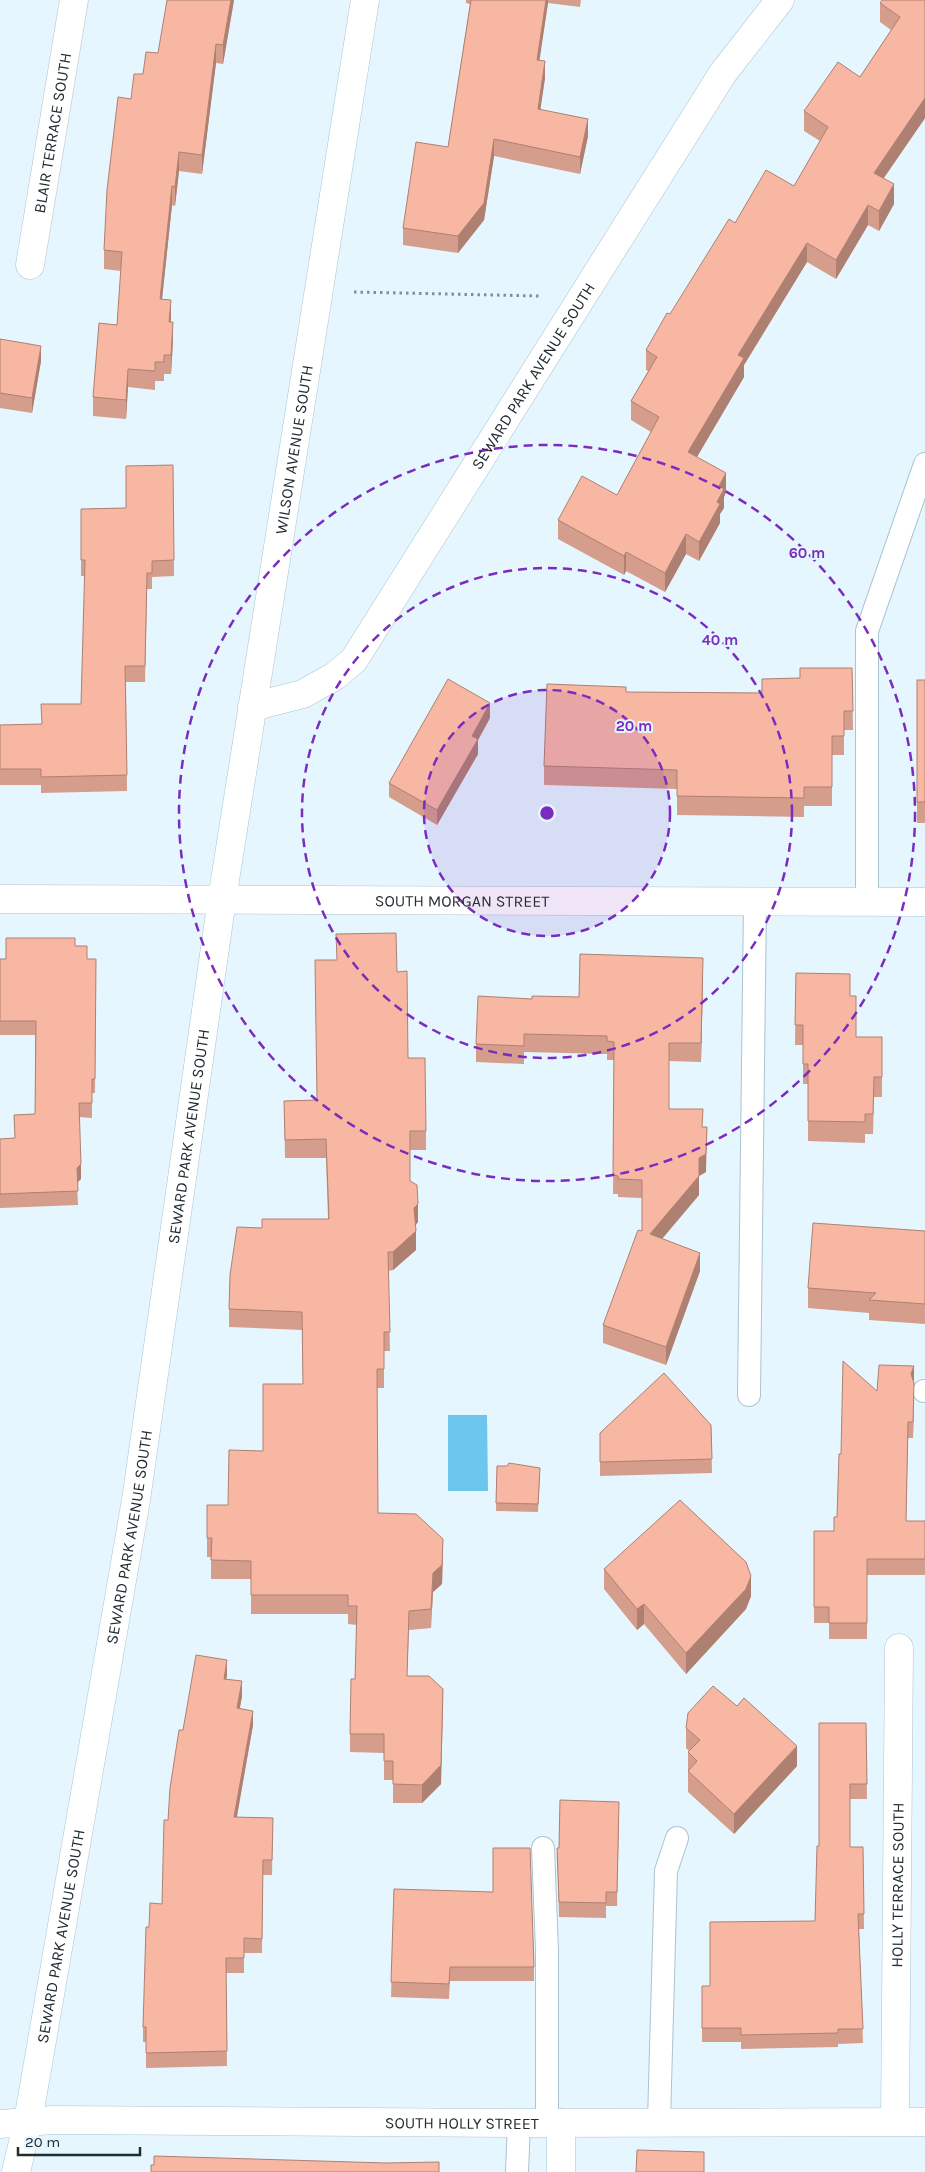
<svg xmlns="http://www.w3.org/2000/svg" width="925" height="2172" font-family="Karla,sans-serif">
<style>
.forest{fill:#6dc6ec}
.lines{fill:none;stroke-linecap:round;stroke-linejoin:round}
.service-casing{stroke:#aac4d1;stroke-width:24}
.minor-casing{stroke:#aac4d1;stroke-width:29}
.tertiary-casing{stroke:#aac4d1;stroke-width:29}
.secondary-casing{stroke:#aac4d1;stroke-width:29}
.path{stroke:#818f95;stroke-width:3;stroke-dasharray:2.5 4;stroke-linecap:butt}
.service{stroke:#fff;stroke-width:22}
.minor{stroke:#fff;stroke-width:28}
.tertiary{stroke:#fff;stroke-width:28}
.secondary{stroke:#fff;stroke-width:28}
.wall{fill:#d59d8c}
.shaded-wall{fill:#ae8072}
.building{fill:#f8b7a3;stroke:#ae8072}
.ring{fill:none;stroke:#7b2cbf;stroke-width:2.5;stroke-dasharray:9 6}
.labels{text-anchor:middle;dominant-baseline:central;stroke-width:4;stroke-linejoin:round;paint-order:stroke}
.street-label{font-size:16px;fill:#222d31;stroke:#e5f6fe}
.centre{fill:#7b2cbf;stroke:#e5f6fe;stroke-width:2.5}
.ring-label{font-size:15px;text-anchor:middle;font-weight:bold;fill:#7b2cbf;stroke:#e5f6fe;stroke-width:4;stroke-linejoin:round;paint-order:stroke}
</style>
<rect width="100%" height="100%" fill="#e5f6fe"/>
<path class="forest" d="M448,1415H487L488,1491H448Z"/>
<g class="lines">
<g class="service-casing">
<g id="service">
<path d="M867,902V631L925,464"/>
<path d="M924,1391H925"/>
<path d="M749,1395L755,902"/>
<path d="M543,1848L547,1951V2122"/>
<path d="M659,2121L666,1871L677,1838"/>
<path d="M517,2172L519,2123"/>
</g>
</g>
<g class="minor-casing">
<g id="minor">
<path id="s1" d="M30,265L74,0"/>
<path id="s2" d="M0,899L925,902"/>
<path id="s3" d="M895,2121L899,1648"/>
<path id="s4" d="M0,2124L52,2120L519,2123L925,2122"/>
<path d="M561,2172V2123"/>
</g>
</g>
<g class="tertiary-casing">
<g id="tertiary">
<path id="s5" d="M252,707L303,694L335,676L354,660L723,73L780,0"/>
</g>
</g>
<g class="secondary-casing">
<g id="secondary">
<path id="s6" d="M16,2172L28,2121L136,1500L222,899L365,0"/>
</g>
</g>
<path class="path" d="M354,292L540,296"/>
<use href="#service" class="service"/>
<use href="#minor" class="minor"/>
<use href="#tertiary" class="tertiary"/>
<use href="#secondary" class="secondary"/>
</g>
<g class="wall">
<path d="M234,0L223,64L216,63L202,174L179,171L175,206L172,205L162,299L170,322L173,340L171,374H164V381H155V390L128,387L126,419L93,416V397L117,325L121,271L104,269V250L131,99L143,74L158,53Z"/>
<path d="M466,0H581L580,7L548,3L539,60L545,78L540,109L588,136L580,174L494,156L484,220L458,253L403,245V228L448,147L470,4L466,3Z"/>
<path d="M925,0V118L884,178L894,204L879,231L868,225L836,279L807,262L744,365V377L697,457L726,492L724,497V508L720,514V523L699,561L686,554L665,592L626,571L624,575L558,539V520L617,495L651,432L631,420V401L648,371L646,370V350L670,314L735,223L794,186L820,141L804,131V111L860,77L891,30L880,22V3Z"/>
<path d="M0,339L41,361L32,413L0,408Z"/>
<path d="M173,465L174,576L152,577V589H147L145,682H126L127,791L41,793V785H0V725L41,724L81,704L85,576H81V509L126,508Z"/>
<path d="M852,668L853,730H844V755H832V806H804V817L677,815V789L544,785V766L626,692L762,693L800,678Z"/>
<rect x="917" y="680" width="8" height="143"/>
<path d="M490,718L478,740V754L437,825L389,797V783Z"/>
<path d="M75,946L87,959H96L95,1093H92V1118L79,1117L81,1179L77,1182L78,1205L0,1208V1139L15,1138L14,1115L35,1114V1035H0V959H6Z"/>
<path d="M397,972L408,1058L426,1131V1150H410V1181L418,1222L415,1226L416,1250L393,1270L388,1271L390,1351H384V1388H377L378,1513L443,1558L442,1584L433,1592L431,1628L409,1630L407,1676L443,1708L441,1784L422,1803H393V1780H384V1753L350,1752V1734L355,1679L357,1625L348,1624V1614H251V1579H211V1557H207V1505H228L263,1451L303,1384L302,1330L229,1327V1309L262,1228V1219H328L326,1158H285L284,1101L317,1100Z"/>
<path d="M796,973L850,996L856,1037H882V1097H874L873,1134H865V1143L808,1141V1084H803V1045H795Z"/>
<path d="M703,977L701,1062L669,1061V1109L703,1127L706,1172L699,1176V1195L662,1239L700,1271L666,1365L603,1343V1325L642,1231V1198L618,1197V1194H613L614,1060H607V1054L524,1052V1064L476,1062V1044L532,999L579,997Z"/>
<path d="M925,1231V1324L869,1320V1313L808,1308V1288Z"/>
<path d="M914,1366L913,1438H908L906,1521H925V1575H867V1639H829V1623H814V1531H834L837,1517L841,1454Z"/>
<path d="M711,1425L712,1473L600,1476V1433Z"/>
<path d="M497,1466L540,1476L538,1512L496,1511Z"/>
<path d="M604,1569L751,1596L746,1609L686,1674L644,1624L637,1630L604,1589Z"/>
<path d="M227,1675L226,1679L242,1696L240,1708L253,1725L237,1817L273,1818L272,1875H263L262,1953H244V1973H226L227,2066L146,2068V2042H143V2027L149,1927L162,1904L168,1820L183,1730Z"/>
<path d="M737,1706L797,1766L734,1834L688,1792V1752L689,1751L686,1748V1728Z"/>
<path d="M866,1723L867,1799H850V1847H863L864,1929H859L863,2043L838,2044V2047L741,2049V2042H702V1986H710L815,1921L819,1846Z"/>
<path d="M619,1816L617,1906H606V1918L559,1917L557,1848H559Z"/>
<path d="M394,1889L534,1967V1981H450L449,1999L391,1997Z"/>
</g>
<g class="shaded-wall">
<path d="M231,0H234L223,64V45Z"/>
<path d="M546,0H548V3L537,77V60Z"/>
<path d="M216,44V63L202,174V155Z"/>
<path d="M545,61V78L538,126V109Z"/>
<path d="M925,98V118L874,192V173Z"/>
<path d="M588,119V136L580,174V157Z"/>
<path d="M494,139V156L484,220L458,253V236Z"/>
<path d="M179,152V171L175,206V187Z"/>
<path d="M894,184V204L879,231V211Z"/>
<path d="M172,186V205L160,318V299Z"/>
<path d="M868,205V225L836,279V260Z"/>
<path d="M807,243V262L744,365V377L688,472V452L738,355Z"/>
<path d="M171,300V319L169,340V322Z"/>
<path d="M173,322V340L171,374V355Z"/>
<path d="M41,346V361L32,413V398Z"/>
<path d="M128,369V387L126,419V400Z"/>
<path d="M726,473V492L724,497V508L720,514V523L699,561V542L717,502L719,486Z"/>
<path d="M686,534V554L665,592V573Z"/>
<path d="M626,552V571L624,575V556Z"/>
<path d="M490,703V718L478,740V754L437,825V810L472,736Z"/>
<path d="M703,958V977L701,1062V1043Z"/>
<path d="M707,1127L706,1172L699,1176V1158Z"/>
<path d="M81,1164V1179L77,1183V1168Z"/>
<path d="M699,1176V1195L650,1253V1234Z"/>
<path d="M418,1204V1222L414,1227V1208Z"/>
<path d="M416,1231V1250L393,1270V1252Z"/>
<path d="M700,1253V1271L666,1365V1347Z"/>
<path d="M914,1366V1382L911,1374Z"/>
<path d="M914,1383V1399L913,1438V1422Z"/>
<path d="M443,1539L442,1584L433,1592L431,1628L433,1573Z"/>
<path d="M751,1576V1596L746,1609L686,1674V1653Z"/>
<path d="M644,1604V1624L637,1630V1609Z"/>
<path d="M227,1660V1675L224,1693V1679Z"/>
<path d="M242,1681V1696L237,1722V1708Z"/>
<path d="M443,1689L441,1784L422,1803V1785Z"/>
<path d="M253,1711V1725L234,1832V1817Z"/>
<path d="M797,1746V1766L734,1834V1814Z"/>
</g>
<g class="building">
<path d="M167,0H231L223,45L216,44L202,155L179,152L175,187L172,186L160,299L171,300L169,322H173L171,355H164V362H155V371L128,369L126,400L93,397L99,323L117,325L122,252L104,250L107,190L118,97L131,99L134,74H143L146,52L158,53Z"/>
<path d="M471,0H546L537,60L545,61L538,109L588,119L580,157L494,139L484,203L458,236L403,228L416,142L448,147Z"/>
<path d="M882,0H925V98L874,173L894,184L879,211L868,205L836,260L807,243L738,355L744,358L688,452L726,473L719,486L724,489L717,502L720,504L699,542L686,534L665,573L626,552L624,556L558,520L582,476L617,495L659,417L631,401L657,357L646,350L667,313L670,314L729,219L735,223L766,170L794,186L828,127L804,111L838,62L860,77L900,17L880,3Z"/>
<path d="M0,339L41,346L32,398L0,393Z"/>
<path d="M173,465L174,560L152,561V573H147L145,666H125L127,775L41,777V769H0V725L42,724L41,704H81L85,560H81V509L126,508V466Z"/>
<path d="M800,668H852L853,711H844V736H832V787H804V798L677,796V770L544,766L547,684L626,687V692L762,693V679L800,678Z"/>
<path d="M448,679L490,703L472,736L478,739L437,810L389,783Z"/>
<rect x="917" y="680" width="8" height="122"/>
<path d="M396,933L397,972L407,971L408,1058H425L426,1131H410V1181L417,1185L418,1204L414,1208L416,1231L393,1252H388L390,1332H384V1369H377L378,1513L416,1514L443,1539L442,1565L433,1573L431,1609L409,1611L407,1676H429L443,1689L441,1765L422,1785L393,1784V1761H384V1734H350L351,1679H355L357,1606H348V1595H251V1561L211,1560L212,1538H207V1505H228L229,1450L263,1451V1384H303L302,1312L229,1309L230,1275L237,1227L262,1228V1219H329L326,1139L285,1140L284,1101L317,1100L315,960H337L336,934Z"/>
<path d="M6,938H75V946H87V959H96L95,1079H92V1103H79L81,1164L77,1168L78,1191L0,1194V1139L15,1138L14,1115L35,1114L36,1021H0V959H6Z"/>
<path d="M580,954L703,958L701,1043H669V1109H703L702,1127H707L706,1154L699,1158V1176L650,1234L700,1253L666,1347L603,1325L638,1230L642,1231V1180L618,1179V1176L613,1175L614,1042L607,1041V1036L524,1034V1046L476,1044L478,996L532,999V996L579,997Z"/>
<path d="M796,973L850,974V996H856V1037H882V1077H874L873,1114H865V1122L808,1121V1064H803V1025H795Z"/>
<path d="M813,1223L925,1231V1304L869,1300L876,1293L808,1288Z"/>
<path d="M843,1361L877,1391L879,1365L914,1366L911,1374L914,1383L913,1422H908L906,1521H925V1559H867V1623H829V1607H814V1531H834V1517H837L839,1454H841Z"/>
<path d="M664,1373L711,1425L712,1459L600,1462V1433Z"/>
<path d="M509,1463L540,1468L538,1504L496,1503L497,1466H507Z"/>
<path d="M680,1500L746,1562L751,1576L746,1589L686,1653L644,1604L637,1609L604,1569Z"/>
<path d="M196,1655L227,1660L224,1679L242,1681L237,1708L253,1711L234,1817L273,1818L272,1860H263L262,1939L244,1938V1958H226L227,2051L146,2053V2027H143L146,1927H149L150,1903L162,1904L164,1820H168L170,1788L179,1730H183Z"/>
<path d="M713,1686L737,1706L744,1698L797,1746L734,1814L688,1771L697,1761L688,1752L700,1740L686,1728L688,1713Z"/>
<path d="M819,1723H866L867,1784H850V1847H863L864,1914H858L863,2029H838V2033L741,2035V2028H702V1986H710V1922L815,1921L817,1846H819Z"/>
<path d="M560,1800L619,1802L617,1892H606V1903L559,1902L557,1848H559Z"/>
<path d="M493,1848H530L534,1967H450L449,1984L391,1982L394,1889L493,1892Z"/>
<path d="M637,2150L704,2152V2172H636Z"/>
<path d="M154,2156L386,2163L439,2162V2172H151V2165H154Z"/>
</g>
<circle cx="547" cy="813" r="123" fill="#7b2cbf" fill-opacity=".12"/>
<g class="ring">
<circle cx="547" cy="813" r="123"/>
<circle cx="547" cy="813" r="245"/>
<circle cx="547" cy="813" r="368"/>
</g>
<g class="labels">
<g class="street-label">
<text stroke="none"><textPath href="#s1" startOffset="134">BLAIR TERRACE SOUTH</textPath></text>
<text stroke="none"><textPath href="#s5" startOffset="450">SEWARD PARK AVENUE SOUTH</textPath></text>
<text stroke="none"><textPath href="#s6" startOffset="1745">WILSON AVENUE SOUTH</textPath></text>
<text stroke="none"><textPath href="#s2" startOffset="462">SOUTH MORGAN STREET</textPath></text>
<text stroke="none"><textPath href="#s6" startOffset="1050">SEWARD PARK AVENUE SOUTH</textPath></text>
<text stroke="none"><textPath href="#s6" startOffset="645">SEWARD PARK AVENUE SOUTH</textPath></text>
<text stroke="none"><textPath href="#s3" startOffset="236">HOLLY TERRACE SOUTH</textPath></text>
<text stroke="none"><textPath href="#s6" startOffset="240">SEWARD PARK AVENUE SOUTH</textPath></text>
<text stroke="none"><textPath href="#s4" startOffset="462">SOUTH HOLLY STREET</textPath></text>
</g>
</g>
<circle cx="547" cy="813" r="8" class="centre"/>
<g class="ring-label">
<text x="807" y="558">60 m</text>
<text x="720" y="645">40 m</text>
<text x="634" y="731">20 m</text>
</g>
<path d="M18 2147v8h122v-8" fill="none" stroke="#222d31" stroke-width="2.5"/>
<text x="25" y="2147" font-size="15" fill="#222d31" stroke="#e5f6fe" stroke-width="4" paint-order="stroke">20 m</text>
</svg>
